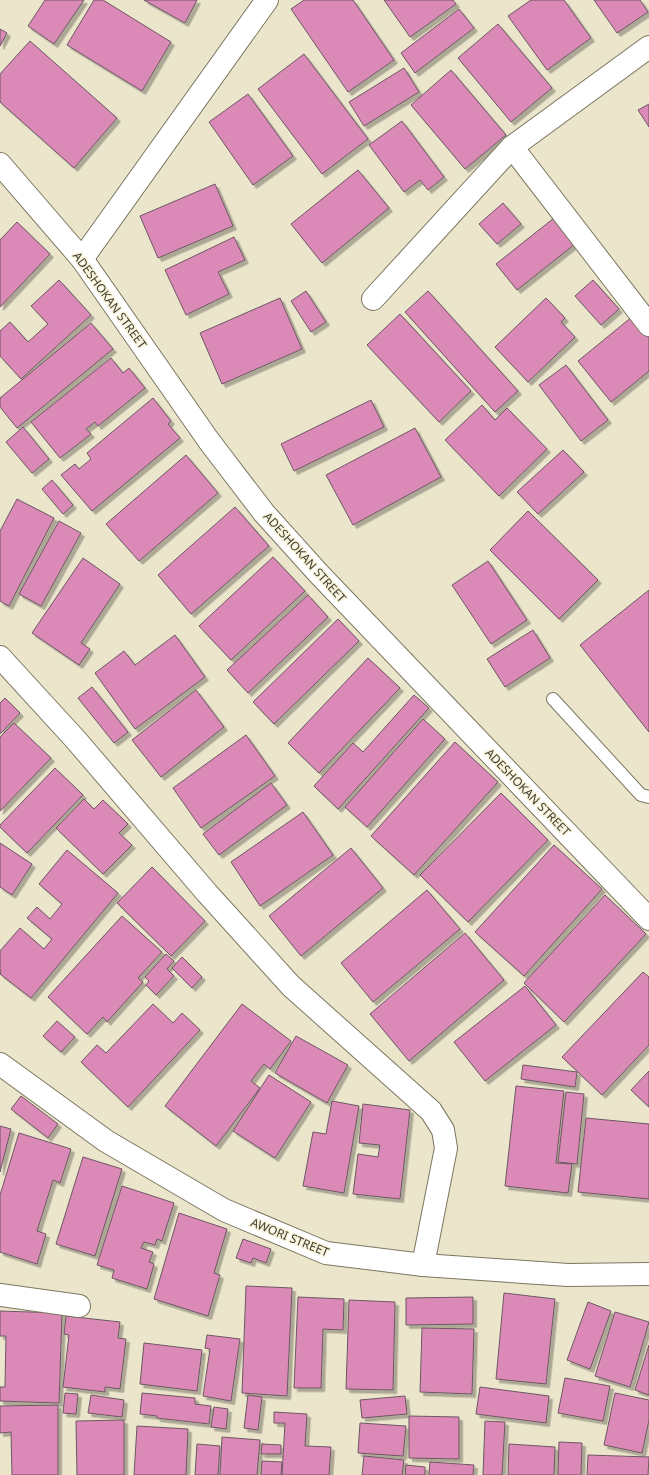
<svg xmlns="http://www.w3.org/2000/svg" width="649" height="1475" font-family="'Noto Sans',sans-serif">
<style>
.building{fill:#db89b6;stroke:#6d5762;filter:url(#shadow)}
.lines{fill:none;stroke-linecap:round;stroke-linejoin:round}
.lane-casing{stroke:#7c7761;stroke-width:14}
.street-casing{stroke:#7c7761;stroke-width:24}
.lane{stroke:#fff;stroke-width:12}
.street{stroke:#fff;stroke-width:22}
.labels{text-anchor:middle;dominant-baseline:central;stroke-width:3;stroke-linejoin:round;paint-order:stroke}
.street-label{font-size:12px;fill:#3e3c32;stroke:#f7f2d8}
</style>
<defs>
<filter id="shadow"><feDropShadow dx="3.5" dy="3.5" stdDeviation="0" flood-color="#0004"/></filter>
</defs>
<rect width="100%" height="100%" fill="#eae5cb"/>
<g class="building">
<path d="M45,0H84L54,44L28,26Z"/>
<path d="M94,0H103L171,42L142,91L67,45Z"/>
<path d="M144,0H197L185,23Z"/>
<path d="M304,0H353L394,60L348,92L291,9Z"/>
<path d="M384,0H453L456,4L410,37Z"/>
<path d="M531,0H564L591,38L547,70L508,16Z"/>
<path d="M594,0H640L648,12L617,33Z"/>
<path d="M459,9L474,28L415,73L401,53Z"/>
<path d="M498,24L552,88L511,122L458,58Z"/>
<path d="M0,29L7,33L0,46Z"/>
<path d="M30,41L117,118L74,168L0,102V74Z"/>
<path d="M304,54L368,139L322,174L258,89Z"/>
<path d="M404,68L419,92L364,126L349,102Z"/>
<path d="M451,70L506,135L465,169L411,105Z"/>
<path d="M248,94L293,156L253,185L209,122Z"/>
<path d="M649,104V127L638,110Z"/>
<path d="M402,121L444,177L428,190L420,180L404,192L369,145Z"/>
<path d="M358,170L389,208L322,263L291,224Z"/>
<path d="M215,184L233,226L158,258L140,216Z"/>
<path d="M503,203L521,224L497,244L479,224Z"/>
<path d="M554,218L575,244L517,290L496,264Z"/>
<path d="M17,222L50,254L0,307V240Z"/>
<path d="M234,237L245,260L218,272L229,294L186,315L165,270Z"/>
<path d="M59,280L91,315L21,379L0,356V331L10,322L28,342L48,324L31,306Z"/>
<path d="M593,280L619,309L601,325L575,296Z"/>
<path d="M306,291L326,322L311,332L291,301Z"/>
<path d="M428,291L518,391L495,412L405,312Z"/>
<path d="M280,298L302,349L222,384L200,333Z"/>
<path d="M546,298L565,318L561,322L575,337L528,382L495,347Z"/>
<path d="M400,314L471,391L439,422L367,345Z"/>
<path d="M633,316L649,335V371L611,402L578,361Z"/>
<path d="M91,323L113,349L17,428L0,407V398Z"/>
<path d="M111,358L123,373L129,368L145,388L98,426L95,422L86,429L91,434L60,458L31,422Z"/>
<path d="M566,365L608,420L581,441L539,385Z"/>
<path d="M153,398L171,421L168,424L180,438L92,511L61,475L75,464L79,469L91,459L87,453Z"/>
<path d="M371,400L384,427L294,471L281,444Z"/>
<path d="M482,405L495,420L507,408L547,449L499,496L445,440Z"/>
<path d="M23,427L49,459L32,473L6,442Z"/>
<path d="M415,428L441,477L353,525L326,475Z"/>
<path d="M563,450L584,472L538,514L517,492Z"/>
<path d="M186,455L218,493L139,561L106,524Z"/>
<path d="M52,480L73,505L63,514L42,489Z"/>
<path d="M17,499L54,518L9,606L0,601V531Z"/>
<path d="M235,507L269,546L191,614L158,575Z"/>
<path d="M528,511L598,580L559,619L490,550Z"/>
<path d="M59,521L81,533L41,606L19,594Z"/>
<path d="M273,557L305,591L231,660L199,626Z"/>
<path d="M83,558L120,584L81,643L90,649L79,665L32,633Z"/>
<path d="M488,561L527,620L491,644L452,585Z"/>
<path d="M649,590V732L580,645Z"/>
<path d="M308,595L328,617L248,693L227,670Z"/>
<path d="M338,619L359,641L274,724L253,702Z"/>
<path d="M533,630L550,658L505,687L487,659Z"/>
<path d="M175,635L205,677L135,729L95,673L124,651L135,665Z"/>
<path d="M368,658L400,688L319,773L288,743Z"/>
<path d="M92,687L128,732L114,743L78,698Z"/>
<path d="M196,690L224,727L161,777L132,740Z"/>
<path d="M414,695L429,708L338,809L314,786L353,743L363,752Z"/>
<path d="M5,698L20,713L0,734V703Z"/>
<path d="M423,719L445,739L367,827L345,807Z"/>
<path d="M14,723L51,758L0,811V737Z"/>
<path d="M246,735L275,776L201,828L173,788Z"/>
<path d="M455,742L498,782L414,875L371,836Z"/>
<path d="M55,768L83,795L27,853L0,827V825Z"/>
<path d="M271,783L287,805L219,855L203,834Z"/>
<path d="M501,793L548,840L468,922L420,875Z"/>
<path d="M84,799L94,809L103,800L128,824L119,833L132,845L103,874L56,828Z"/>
<path d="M303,812L333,855L260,906L231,862Z"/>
<path d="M0,843L32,864L12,895L0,887Z"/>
<path d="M554,845L602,889L524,976L475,932Z"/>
<path d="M351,848L383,888L301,956L269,916Z"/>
<path d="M67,850L118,893L31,998L0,974L1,971L0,970V951L20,928L44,949L52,939L27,918L37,907L50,919L62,904L39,884Z"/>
<path d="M152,867L205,921L171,956L117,903Z"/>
<path d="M427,890L460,929L373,1002L341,963Z"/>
<path d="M605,895L646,934L564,1022L524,983Z"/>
<path d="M122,916L162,952L138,978L143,982L107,1022L103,1017L87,1034L48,997Z"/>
<path d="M465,933L504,980L409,1061L370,1014Z"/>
<path d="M166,954L174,961L167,969L174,976L156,995L146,985L149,981L145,977Z"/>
<path d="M182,957L202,977L192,988L172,968Z"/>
<path d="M643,972L649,977V1045L602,1095L562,1057Z"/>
<path d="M525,986L556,1025L485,1081L454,1042Z"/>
<path d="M153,1004L173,1023L182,1013L200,1030L128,1107L81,1062L97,1045L106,1053Z"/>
<path d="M242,1004L291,1041L270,1069L264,1064L251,1081L260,1088L216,1146L165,1106Z"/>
<path d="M57,1021L75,1037L61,1052L43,1036Z"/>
<path d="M296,1036L348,1065L327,1103L275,1073Z"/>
<path d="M523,1065L577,1072L575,1087L521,1079Z"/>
<path d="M649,1071V1107L631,1090Z"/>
<path d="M269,1075L311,1102L275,1158L233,1131Z"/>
<path d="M516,1086L564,1091L556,1163L572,1164L568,1193L505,1186Z"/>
<path d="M566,1092L584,1094L577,1164L558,1162Z"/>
<path d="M21,1096L58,1124L48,1138L11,1109Z"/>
<path d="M332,1101L359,1106L344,1193L303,1186L313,1132L326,1134Z"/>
<path d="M363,1104L410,1110L400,1199L353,1194L358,1154L378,1157L380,1145L359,1143Z"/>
<path d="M586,1118L649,1124V1199L578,1192Z"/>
<path d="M0,1126L11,1129L0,1172Z"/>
<path d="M19,1133L71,1149L60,1183L53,1180L37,1231L46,1234L37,1264L0,1252V1195Z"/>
<path d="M83,1157L122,1169L95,1256L56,1244Z"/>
<path d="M122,1186L174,1203L162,1241L157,1239L155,1245L144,1242L141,1248L153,1252L149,1262L154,1264L147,1289L112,1278L114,1270L97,1265Z"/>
<path d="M179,1213L227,1229L214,1273L220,1275L208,1316L154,1299Z"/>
<path d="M243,1239L271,1249L266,1263L253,1258L251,1263L236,1258Z"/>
<path d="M246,1286L292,1288L287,1396L242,1393Z"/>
<path d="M504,1293L555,1299L546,1384L496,1379Z"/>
<path d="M298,1297L344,1299L343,1330L323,1329L321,1388H294Z"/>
<path d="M473,1297V1324L406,1325V1298Z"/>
<path d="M349,1300L395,1302L393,1390L346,1389Z"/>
<path d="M588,1302L611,1311L590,1369L567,1360Z"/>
<path d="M0,1311L62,1313L59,1403L0,1401V1387H5L6,1336H0Z"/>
<path d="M615,1312L649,1322L630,1387L595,1376Z"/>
<path d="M66,1316L120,1322L118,1338L126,1339L120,1389L105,1387V1392L63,1387L69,1335L64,1334Z"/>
<path d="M422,1328L474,1329L472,1394L420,1392Z"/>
<path d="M207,1335L240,1339L231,1401L203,1396L210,1349L205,1348Z"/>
<path d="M144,1343L202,1350L197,1391L140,1384Z"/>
<path d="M649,1345V1395L635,1390Z"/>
<path d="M565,1378L610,1386L603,1421L558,1413Z"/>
<path d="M480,1387L549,1396L546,1423L476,1414Z"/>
<path d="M65,1393L78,1394L76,1414L63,1413Z"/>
<path d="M142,1393L195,1398V1404L211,1406L209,1424L157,1418V1416L140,1414Z"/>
<path d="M615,1393L649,1400V1420L642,1453L604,1445Z"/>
<path d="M91,1395L124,1400L122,1417L88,1413Z"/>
<path d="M248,1395L262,1397L258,1430L244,1428Z"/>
<path d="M405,1396L407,1414L362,1418L360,1400Z"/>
<path d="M58,1405V1475H12L11,1432L0,1433V1406Z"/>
<path d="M214,1407L228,1409L226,1429L211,1427Z"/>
<path d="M274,1412L307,1414L305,1446L331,1447L329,1475H282L285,1423H274Z"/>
<path d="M409,1416L459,1417V1459L409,1458Z"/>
<path d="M124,1420V1475H77L76,1421Z"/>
<path d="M485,1421L505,1422L502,1475H483Z"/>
<path d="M360,1423L406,1426L403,1456L358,1453Z"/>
<path d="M137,1426L188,1429L186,1475H134Z"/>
<path d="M222,1437L260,1440L257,1475H220Z"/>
<path d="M559,1442L582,1443L581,1475H558Z"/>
<path d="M197,1444L220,1446L218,1475H195Z"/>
<path d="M262,1444L281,1445V1454H261Z"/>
<path d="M509,1444L555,1447L554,1475H508Z"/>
<path d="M588,1455L649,1457L648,1475H587Z"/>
<path d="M364,1456L404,1460L402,1475H362Z"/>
<path d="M262,1461L282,1462L281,1475H261Z"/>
<path d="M430,1462L474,1465L473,1475H429Z"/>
<path d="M406,1465L425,1467V1475H405Z"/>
</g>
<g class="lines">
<g class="lane-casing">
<path id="lane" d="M553,699L641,795L649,797"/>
</g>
<g class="street-casing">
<g id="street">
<path d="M512,147L649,325"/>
<path d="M0,164L82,259L209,441L264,513L319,574L649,919"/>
<path d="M82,259L267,0"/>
<path d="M373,299L512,147L649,47"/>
<path d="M0,657L76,740L207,893L291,986L431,1111L443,1130L446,1148L423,1265"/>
<path d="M0,1064L106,1141L224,1210L326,1253L423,1265L568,1275L649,1274"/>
<path d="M0,1295L79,1306"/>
</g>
</g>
<use href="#lane" class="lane"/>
<use href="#street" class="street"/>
</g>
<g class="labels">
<g class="street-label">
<text transform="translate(110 300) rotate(54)">ADESHOKAN STREET</text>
<text transform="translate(305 557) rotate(48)">ADESHOKAN STREET</text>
<text transform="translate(528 792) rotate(46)">ADESHOKAN STREET</text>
<text transform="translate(290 1237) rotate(22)">AWORI STREET</text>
</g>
</g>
</svg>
